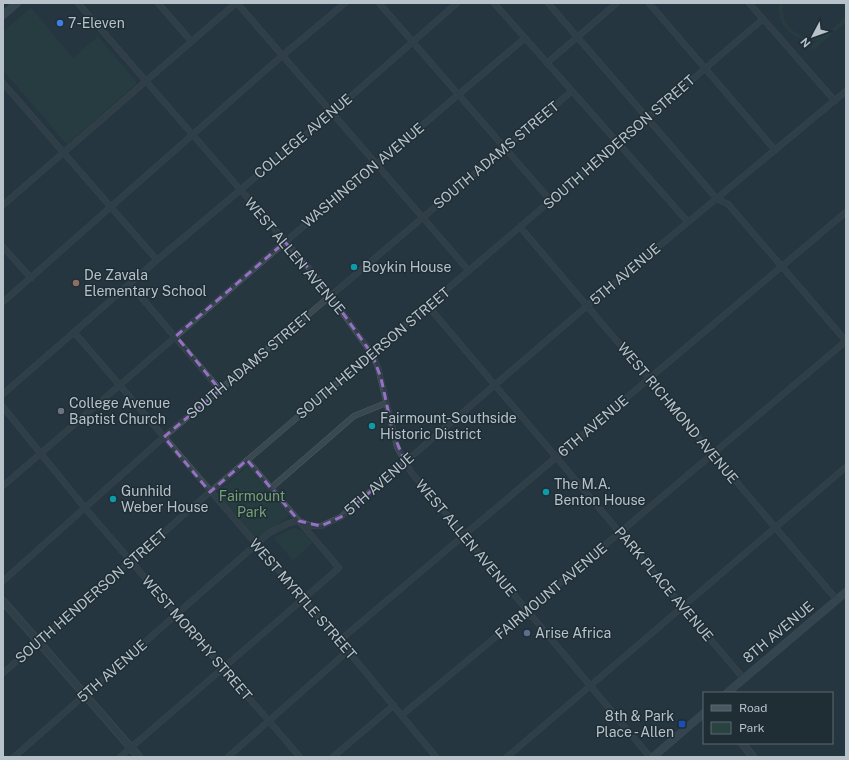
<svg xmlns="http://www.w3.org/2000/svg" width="849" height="760" font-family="'Public Sans',sans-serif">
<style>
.green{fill:#294340}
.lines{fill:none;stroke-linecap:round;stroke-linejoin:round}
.minor-casing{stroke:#58656d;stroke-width:6}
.tertiary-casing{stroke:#58656d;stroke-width:8}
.secondary-casing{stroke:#58656d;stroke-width:8}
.minor{stroke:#3a4850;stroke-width:5.5}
.tertiary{stroke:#3a4850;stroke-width:7}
.secondary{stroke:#485863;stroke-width:7}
.marked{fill:none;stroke:#9670c4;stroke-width:3;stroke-dasharray:8 5;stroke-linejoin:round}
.shop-dot{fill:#3f7fe0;stroke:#1f2d35;stroke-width:1.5}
.culture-dot{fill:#0f9aa8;stroke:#1f2d35;stroke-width:1.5}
.education-dot{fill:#8d6e63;stroke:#1f2d35;stroke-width:1.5}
.worship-dot{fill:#6b7280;stroke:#1f2d35;stroke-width:1.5}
.service-dot{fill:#5c6f8a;stroke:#1f2d35;stroke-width:1.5}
.transit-dot{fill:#1a4fb4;stroke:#1f2d35;stroke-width:1.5}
.labels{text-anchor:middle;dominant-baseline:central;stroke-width:3;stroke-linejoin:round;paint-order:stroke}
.poi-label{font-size:14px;fill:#b7c2ca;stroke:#1f2d35;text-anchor:start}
.street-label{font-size:14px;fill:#b7c2ca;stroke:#1f2d35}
.park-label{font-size:14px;fill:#76a076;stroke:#1f2d35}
</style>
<rect width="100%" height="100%" fill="#263740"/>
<g class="green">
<path d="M779,3H783C779,25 800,44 822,35C831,32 839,23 846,16V22L813,50L811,47L818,40C796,43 776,27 779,3Z"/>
<path d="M31,8L73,58L98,37L137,83L67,144L3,70V32Z"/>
<path d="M247,467L289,515L257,542L215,494Z"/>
<path d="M294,528L303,532L312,543L293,560L274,538Z"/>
</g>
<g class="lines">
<g class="minor-casing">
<g id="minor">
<path d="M78,3L320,281L372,354L378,367L397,447L411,472L650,757"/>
<path d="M158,3L191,41"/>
<path d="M237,3L469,271"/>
<path d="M379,3L551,201"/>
<path d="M494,3L688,222"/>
<path d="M548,3L717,199L728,204L846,341"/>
<path d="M649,3L775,150"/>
<path d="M749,3L835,101"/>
<path d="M547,63L617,3"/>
<path d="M3,83L157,260"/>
<path d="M3,205L236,3"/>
<path d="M520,227L837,600"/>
<path d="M3,247L31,278"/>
<path d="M130,284L220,390"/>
<path d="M3,302L283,55L345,3"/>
<path d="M428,306L744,679"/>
<path d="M74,332L348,651L436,757"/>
<path d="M3,394L157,260L333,112L457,3"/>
<path d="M3,407L85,508L300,757"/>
<path d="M3,486L285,242L525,38"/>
<path d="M271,488L354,416L386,403"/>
<path d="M3,581L164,437L572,91"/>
<path d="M339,641L846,212"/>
<path d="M3,673L210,492L763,19"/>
<path d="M402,715L527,611L846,341"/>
<path d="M14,757L269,533L289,523L299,521L312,526H321L341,517L587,306L846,91"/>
<path d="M120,757L339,568L247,460"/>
<path d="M228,757L348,651"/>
<path d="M333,757L394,705"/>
<path d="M507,757L846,467"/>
</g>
</g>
<g class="tertiary-casing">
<g id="tertiary">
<path d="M3,601L139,757"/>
<path d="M742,743L753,757"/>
</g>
</g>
<g class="secondary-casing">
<g id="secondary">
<path d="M3,15L17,3"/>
<path d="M727,693L846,592"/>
<path d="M653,757L704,713"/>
</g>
</g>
<use href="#minor" class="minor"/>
<use href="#tertiary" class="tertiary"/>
<use href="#secondary" class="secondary"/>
</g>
<path d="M0 0H849V760H0ZM285,242L320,281L372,354L381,378L393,433L405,462L341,517L321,526L299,521L247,460L210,492L164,437L220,390L176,336Z" fill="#263740" fill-opacity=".55" fill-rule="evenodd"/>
<path class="marked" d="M285,242L320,281L372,354L381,378L393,433L405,462L341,517L321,526L299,521L247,460L210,492L164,437L220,390L176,336Z"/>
<circle class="shop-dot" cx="60" cy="23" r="4"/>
<g class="culture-dot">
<circle cx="354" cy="267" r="4"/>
<circle cx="372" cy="426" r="4"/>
<circle cx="546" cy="492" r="4"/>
<circle cx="113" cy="499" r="4"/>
</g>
<circle class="education-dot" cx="76" cy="283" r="4"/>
<circle class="worship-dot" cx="61" cy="411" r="4"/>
<circle class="service-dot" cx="527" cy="633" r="4"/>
<rect class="transit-dot" x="678" y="720" width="8" height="8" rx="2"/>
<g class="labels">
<g class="poi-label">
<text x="68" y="23">7-Eleven</text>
<text x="362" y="267">Boykin House</text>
<text x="84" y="275">De Zavala<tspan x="84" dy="16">Elementary School</tspan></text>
<text x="69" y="403">College Avenue<tspan x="69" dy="16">Baptist Church</tspan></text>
<text x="380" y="418">Fairmount-Southside<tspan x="380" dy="16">Historic District</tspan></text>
<text x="554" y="484">The M.A.<tspan x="554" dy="16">Benton House</tspan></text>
<text x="121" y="491">Gunhild<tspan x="121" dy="16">Weber House</tspan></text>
<text x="535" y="633">Arise Africa</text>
<text x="674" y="716" text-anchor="end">8th &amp; Park<tspan x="674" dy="16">Place - Allen</tspan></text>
</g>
<g class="street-label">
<text transform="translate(303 136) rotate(-40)">COLLEGE AVENUE</text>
<text transform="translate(619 142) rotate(-41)">SOUTH HENDERSON STREET</text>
<text transform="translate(496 155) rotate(-40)">SOUTH ADAMS STREET</text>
<text transform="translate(363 175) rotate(-40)">WASHINGTON AVENUE</text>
<text transform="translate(295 256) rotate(50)">WEST ALLEN AVENUE</text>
<text transform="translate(625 274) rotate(-40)">5TH AVENUE</text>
<text transform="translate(373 353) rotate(-40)">SOUTH HENDERSON STREET</text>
<text transform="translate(249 365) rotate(-40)">SOUTH ADAMS STREET</text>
<text transform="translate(678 413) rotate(50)">WEST RICHMOND AVENUE</text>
<text transform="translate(593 426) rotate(-40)">6TH AVENUE</text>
<text transform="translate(379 484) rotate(-41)">5TH AVENUE</text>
<text transform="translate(466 538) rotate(50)">WEST ALLEN AVENUE</text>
<text transform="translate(664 584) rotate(50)">PARK PLACE AVENUE</text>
<text transform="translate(551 591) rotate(-40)">FAIRMOUNT AVENUE</text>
<text transform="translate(91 596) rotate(-41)">SOUTH HENDERSON STREET</text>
<text transform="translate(303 599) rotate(49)">WEST MYRTLE STREET</text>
<text transform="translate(778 632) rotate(-40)">8TH AVENUE</text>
<text transform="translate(197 638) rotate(49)">WEST MORPHY STREET</text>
<text transform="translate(112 671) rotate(-41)">5TH AVENUE</text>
</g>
<g class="park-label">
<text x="252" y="496">Fairmount<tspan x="252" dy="16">Park</tspan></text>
</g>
</g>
<rect width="849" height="760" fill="none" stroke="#b7c2ca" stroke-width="8"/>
<rect x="703" y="692" width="130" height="52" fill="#1f2d35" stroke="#5c6971"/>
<rect x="711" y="705" width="20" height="6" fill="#485863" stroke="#5c6971"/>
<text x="739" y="712" font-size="12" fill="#b7c2ca">Road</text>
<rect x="711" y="722" width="20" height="12" fill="#294340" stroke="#5c6971"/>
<text x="739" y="732" font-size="12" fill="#b7c2ca">Park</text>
<g transform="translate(813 36) rotate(229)" stroke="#1f2d35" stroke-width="3" paint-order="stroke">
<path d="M0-3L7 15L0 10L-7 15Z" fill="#b7c2ca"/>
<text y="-6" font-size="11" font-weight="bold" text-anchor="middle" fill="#b7c2ca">N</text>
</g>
</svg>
